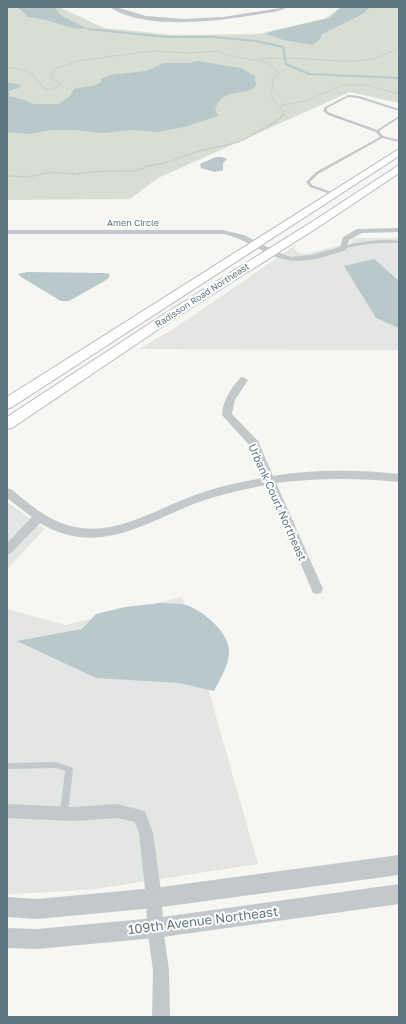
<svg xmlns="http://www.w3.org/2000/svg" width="406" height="1024" font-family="'Golos Text',sans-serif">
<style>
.built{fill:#e4e6e4}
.green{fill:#d8ded3}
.water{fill:#b9c8ca}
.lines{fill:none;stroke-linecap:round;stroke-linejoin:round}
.stream{stroke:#b9c8ca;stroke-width:2}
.secondary-casing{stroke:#b5bcbf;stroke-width:2}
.path-far1{stroke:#bfc1c3;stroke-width:1;stroke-dasharray:1 1;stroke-linecap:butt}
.path{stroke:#bfc1c3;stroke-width:1.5;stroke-dasharray:1.5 1.5;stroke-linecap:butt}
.service{fill:#c3c8ca;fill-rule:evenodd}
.minor{fill:#c3c8ca;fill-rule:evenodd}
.tertiary{fill:#c3c8ca;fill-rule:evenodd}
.secondary{fill:#fff;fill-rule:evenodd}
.labels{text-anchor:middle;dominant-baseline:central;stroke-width:4;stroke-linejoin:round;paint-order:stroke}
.far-street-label{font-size:9px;fill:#60767f;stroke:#fff}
.street-label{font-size:11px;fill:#60767f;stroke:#fff}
.near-street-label{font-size:13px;fill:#60767f;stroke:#fff}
</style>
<rect width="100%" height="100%" fill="#f6f6f3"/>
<g class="built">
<path d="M354,238H399V350L139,349L178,326L297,244L295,247V250L299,253L306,254L353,242L352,240Z"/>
<path d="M7,502L45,529L7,569Z"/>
<path d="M182,597L258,864L95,889L54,892L7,894V609L66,625Z"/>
</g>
<path class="green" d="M7,7H59L104,28L174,35L259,34L326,18L341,7H399V103L350,92L158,178L130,199L7,200Z"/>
<g class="water">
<path d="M18,7H54L62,16L88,29L72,28L46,20L28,17Z"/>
<path d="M341,7H370L363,14L322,34L320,39L313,45L283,40L266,34L273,31L330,18Z"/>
<path d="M197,61L241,68L255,76L256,86C242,98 224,86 215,109L218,116L184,127L157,132L133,130L102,133L74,130H52L30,134L7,132V82L21,85L19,88L9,91V96L25,100L33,104H59L70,96L74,89L96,85L101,82V79L110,75L146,71L164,63H189Z"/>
<path d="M216,157H222L227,159L223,163V170L215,172L201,168L200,164Z"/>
<path d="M374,259L399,281V328L376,318L344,266Z"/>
<path d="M27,272L104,273L110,274L108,279L69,301H61L21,277L18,274Z"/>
<path d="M161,603C169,604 178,603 186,605C203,610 231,634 229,653C228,667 220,679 214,691L179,683L96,678L17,641L82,629L96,614L125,607Z"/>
</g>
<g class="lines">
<path class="stream" d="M88,29L166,37H214L256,41L283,47L286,64L309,74L399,78"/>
<g class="secondary-casing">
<g id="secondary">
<path d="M399,149V156L12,407L7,409V397Z"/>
<path d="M399,165V173L323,224L166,324L12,428L7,429V417L158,318L315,220Z"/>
</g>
</g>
<g class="path-far1">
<path d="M261,59C277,58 294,58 310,59C343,61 370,66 399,47"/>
<path d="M7,67C25,70 33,71 43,88L50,90L59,86L58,82L51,78L52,73L56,68L82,60L152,51L191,53L217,51L234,57L263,61L277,70L279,75L272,79L273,87L270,95L284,113L282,116"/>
<path d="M280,106L304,101L343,85H366L399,94"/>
</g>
<path class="path" d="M7,176L30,177L50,172L73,174L103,171H135L148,166L165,163L199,151L240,142L278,120L283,115"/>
<g class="service">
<path d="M348,95L359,96L399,109V111L358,98L348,97L327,108V111L330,113L377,130L399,116V118L379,131L383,136L399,140V142L382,138L318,174L310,182L312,185L334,193V195H333L310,187L306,182L316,172L380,137L376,132L328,115L323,111L325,107Z"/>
<path d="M392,240L399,241V243C380,242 362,244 343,249L341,248C355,241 376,240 392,240Z"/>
<path d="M56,762L71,767L73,769L68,813L67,816L64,817L61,816L60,813L65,771L56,768L7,769V763Z"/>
</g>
<g class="minor">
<path d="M110,7H116L146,16L184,19L223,17L287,7C280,12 270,12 261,14C222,21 143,31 110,7Z"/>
<path d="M399,228V232L362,233L349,240L346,250C314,260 294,268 263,251C250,244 238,237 223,234H7V230H223L244,235L277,252L291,257L311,255L340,247L343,237L357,229Z"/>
<path d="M243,377L248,380L235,400L232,414L258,441L273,476C315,469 357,470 399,474V482C358,478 318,478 276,483L323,589L321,593L317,594L313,593L267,485C243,489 218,495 196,503C143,524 96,557 40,523L11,553L7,555V543L32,517L7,498V488L11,489C28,503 46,519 67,525C113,539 153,510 195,495C217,487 241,482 263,478L250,446L222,415C223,400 230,390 240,378Z"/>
<path d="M7,804L74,807L117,804L145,811L153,833L162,898L163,928L169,970L170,1017H152L153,970L147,928L146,898L139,833L135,822L117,818L74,821L7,818Z"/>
</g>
<g class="tertiary">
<path d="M399,855V875L154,908L37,919L7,917V897L37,899L154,888Z"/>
<path d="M399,884V904L155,938L37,949L7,948V928L37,929L155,918Z"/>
</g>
<use href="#secondary" class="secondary"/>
</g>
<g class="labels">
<g class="far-street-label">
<text x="133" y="222">Amen Circle</text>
<text transform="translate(202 295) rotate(-33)">Radisson Road Northeast</text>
</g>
<g class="street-label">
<text transform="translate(278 502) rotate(66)">Urbank Court Northeast</text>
</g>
<g class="near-street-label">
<text transform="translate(203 920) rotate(-7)">109th Avenue Northeast</text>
</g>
</g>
<rect width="406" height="1024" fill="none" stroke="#60767f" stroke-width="16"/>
</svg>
